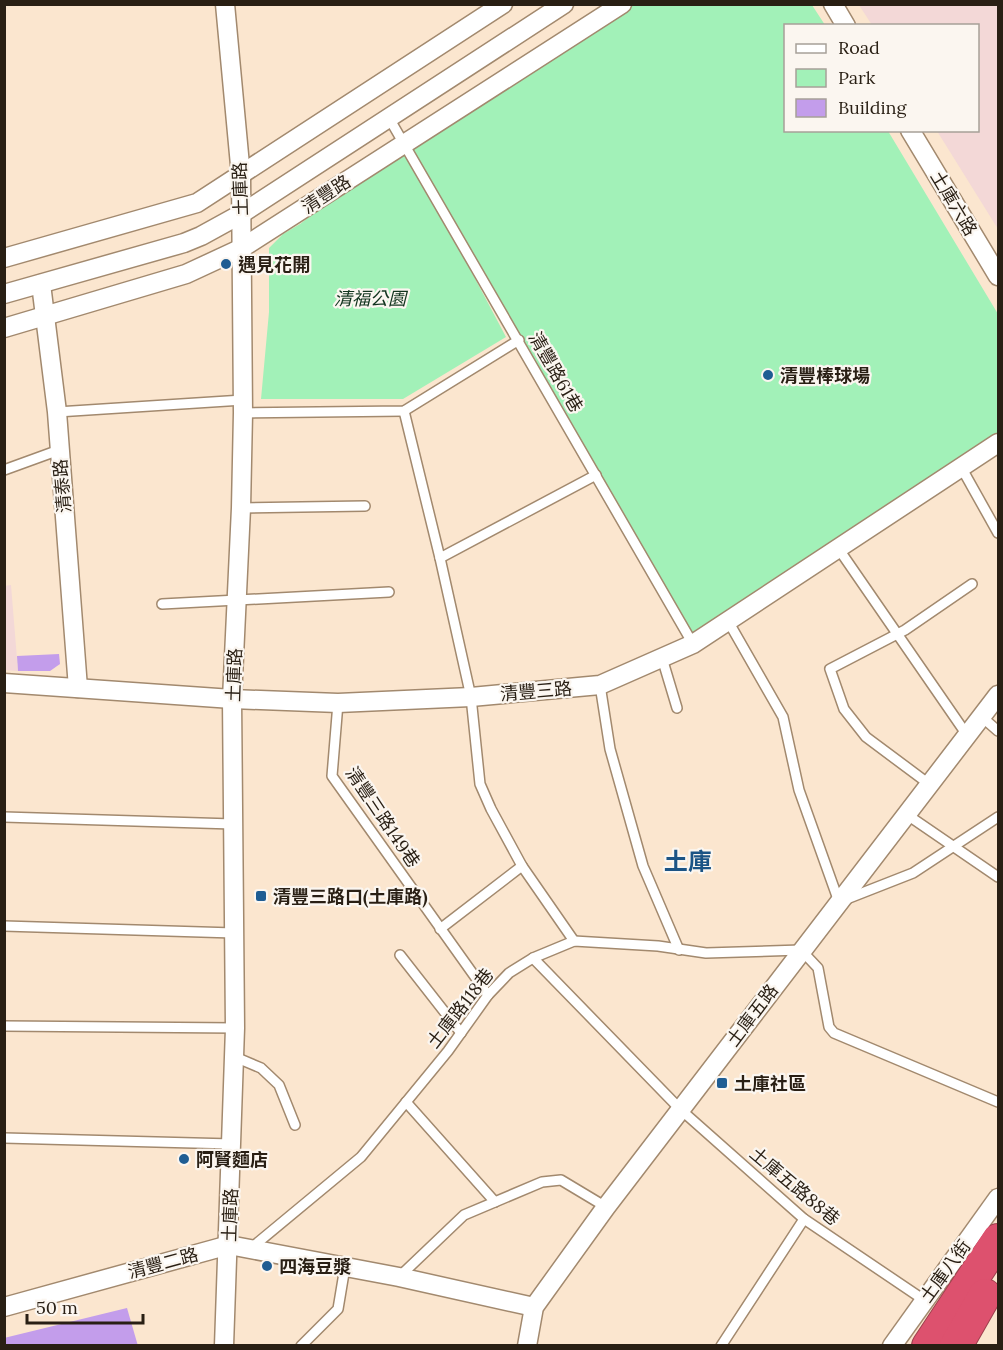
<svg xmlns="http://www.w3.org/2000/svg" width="1003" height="1350" font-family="Lora,'Noto Sans TC',serif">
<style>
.education{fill:#f3d8d7}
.green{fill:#a2f1b8}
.building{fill:#c39deb}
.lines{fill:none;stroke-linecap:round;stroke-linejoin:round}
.service-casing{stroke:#a2896e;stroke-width:12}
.minor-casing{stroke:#a2896e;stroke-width:21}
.motorway-casing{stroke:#9e404e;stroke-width:34}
.service{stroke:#fff;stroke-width:9}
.minor{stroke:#fff;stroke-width:18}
.motorway{stroke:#dd516e;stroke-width:32}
.poi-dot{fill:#1f5d93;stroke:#fbf6f0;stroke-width:2}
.labels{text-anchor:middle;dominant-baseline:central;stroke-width:4.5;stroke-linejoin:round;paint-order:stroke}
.street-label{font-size:18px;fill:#291f14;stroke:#fbf6f0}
.poi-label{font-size:18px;font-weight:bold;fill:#291f14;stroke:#fbf6f0;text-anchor:start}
.park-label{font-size:18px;font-style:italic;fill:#11341e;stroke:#fbf6f0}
.district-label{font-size:24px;font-weight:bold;fill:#1c5485;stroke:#fbf6f0}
</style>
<rect width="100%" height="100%" fill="#fbe6cf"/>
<g class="education">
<path d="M859,5H998V229L937,131L978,130V26L872,25Z"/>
<path d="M11,585L18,671L5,670L4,586Z"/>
</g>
<path class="green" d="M632,5H812L825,25L786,26V130L888,131L998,314V436L693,644L415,165L506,337L403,399H261L269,312V248L283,234L300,224L404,143Z"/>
<g class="building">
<path d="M59,654L60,664L50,671H18L17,656Z"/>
<path d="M127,1308L138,1346H4V1338Z"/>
</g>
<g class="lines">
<g class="service-casing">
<g id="service">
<path d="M389,118L693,644"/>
<path d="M404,411L440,558L471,697L480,784L491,809L522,866L574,941"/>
<path d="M57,412L243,400"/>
<path d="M243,413L404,411L519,340"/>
<path d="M961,467L998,533"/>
<path d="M4,470L59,450"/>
<path d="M241,508L365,506"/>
<path d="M838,548L967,735"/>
<path d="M440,558L596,475"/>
<path d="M162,604L389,592"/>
<path d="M728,621L783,717L799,790L839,902L913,873L998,817"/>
<path d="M662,658L677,708"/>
<path d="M600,685L610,749L643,866L679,950"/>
<path d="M338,703L332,776L488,995"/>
<path d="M982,717L998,731"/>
<path d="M929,784L866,737L844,709L830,669L905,630L972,584"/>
<path d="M906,814L998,877"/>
<path d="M4,817L233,824"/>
<path d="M4,926L234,933"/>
<path d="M440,929L522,866"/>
<path d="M400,955L461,1033"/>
<path d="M533,958L680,1109L804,1219L924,1300"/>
<path d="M4,1026L235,1028"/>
<path d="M235,1057L261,1068L279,1085L295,1125"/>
<path d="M406,1102L495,1202"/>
<path d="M4,1138L232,1144"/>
<path d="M250,1249L361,1157L448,1051L488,995L509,973L533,958L574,941L658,946L706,953L801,950L818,968L829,1027L834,1033L998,1102"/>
<path d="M399,1277L464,1215L542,1182L561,1180L606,1207"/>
<path d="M301,1346L338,1309L345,1267"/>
<path d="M721,1346L804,1219"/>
</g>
</g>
<g class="minor-casing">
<g id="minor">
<path d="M833,4L846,26"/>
<path d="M910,130L998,276"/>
<path d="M4,258L197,203L503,4"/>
<path d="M41,284L57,412L78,688"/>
<path d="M4,294L184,243L201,236L241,214L564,4"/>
<path d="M4,328L186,274L242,248L622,4"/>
<path d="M4,683L232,699L338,703L471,697L600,685L693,644L998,443"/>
<path d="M4,1307L229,1245L399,1277L534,1307"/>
<path d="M224,1346L235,1028L232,699L241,508L243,413L241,176L225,4"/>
<path d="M527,1346L534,1307L606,1207L998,695"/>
<path d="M892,1346L998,1198"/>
</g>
</g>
<g class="motorway-casing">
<g id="motorway">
<path d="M928,1346L998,1240"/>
<path d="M956,1346L985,1295"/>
</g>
</g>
<use href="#service" class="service"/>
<use href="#minor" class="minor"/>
<use href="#motorway" class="motorway"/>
</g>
<g class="poi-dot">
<circle cx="226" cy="264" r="6"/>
<circle cx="768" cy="375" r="6"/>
<rect x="255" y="890" width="12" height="12" rx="3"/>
<rect x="716" y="1077" width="12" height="12" rx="3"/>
<circle cx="184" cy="1159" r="6"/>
<circle cx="267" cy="1266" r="6"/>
</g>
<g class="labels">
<g class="street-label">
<text transform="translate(240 189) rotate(-92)">土庫路</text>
<text transform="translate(326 194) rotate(-33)">清豐路</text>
<text transform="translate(954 203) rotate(59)">土庫六路</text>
<text transform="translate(556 372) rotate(60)">清豐路61巷</text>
<text transform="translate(62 486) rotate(-95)">清泰路</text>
<text transform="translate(234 675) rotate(-88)">土庫路</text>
<text transform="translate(536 691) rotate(-5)">清豐三路</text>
<text transform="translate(383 817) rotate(56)">清豐三路149巷</text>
<text transform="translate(460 1008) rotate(-52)">土庫路118巷</text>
<text transform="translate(752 1015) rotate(-53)">土庫五路</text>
<text transform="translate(795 1186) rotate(40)">土庫五路88巷</text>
<text transform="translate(230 1215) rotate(-88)">土庫路</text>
<text transform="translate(163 1263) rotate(-15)">清豐二路</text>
<text transform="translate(945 1271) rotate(-54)">土庫八街</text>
</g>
<g class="poi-label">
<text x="238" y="264">遇見花開</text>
<text x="780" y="375">清豐棒球場</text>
<text x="273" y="896">清豐三路口(土庫路)</text>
<text x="734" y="1083">土庫社區</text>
<text x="196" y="1159">阿賢麵店</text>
<text x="279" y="1266">四海豆漿</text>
</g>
<g class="park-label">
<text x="370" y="298">清福公園</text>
</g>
<g class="district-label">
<text x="688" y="861">土庫</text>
</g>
</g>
<rect width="1003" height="1350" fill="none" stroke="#291f14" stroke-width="12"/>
<rect x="784" y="24" width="195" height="108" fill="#fbf6f0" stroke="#a7a098" stroke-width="1.5"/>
<rect x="796" y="44" width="30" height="9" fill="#ffffff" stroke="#a7a098" stroke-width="1.5"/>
<text x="838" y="54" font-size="18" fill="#291f14">Road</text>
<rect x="796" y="69" width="30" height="18" fill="#a2f1b8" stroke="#a7a098" stroke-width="1.5"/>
<text x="838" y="84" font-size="18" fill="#291f14">Park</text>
<rect x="796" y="99" width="30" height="18" fill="#c39deb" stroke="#a7a098" stroke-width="1.5"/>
<text x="838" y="114" font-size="18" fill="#291f14">Building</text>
<path d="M27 1314v9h116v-9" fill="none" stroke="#291f14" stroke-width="3"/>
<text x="36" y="1314" font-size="18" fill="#291f14" stroke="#fbf6f0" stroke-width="4.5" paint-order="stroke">50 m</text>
</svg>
